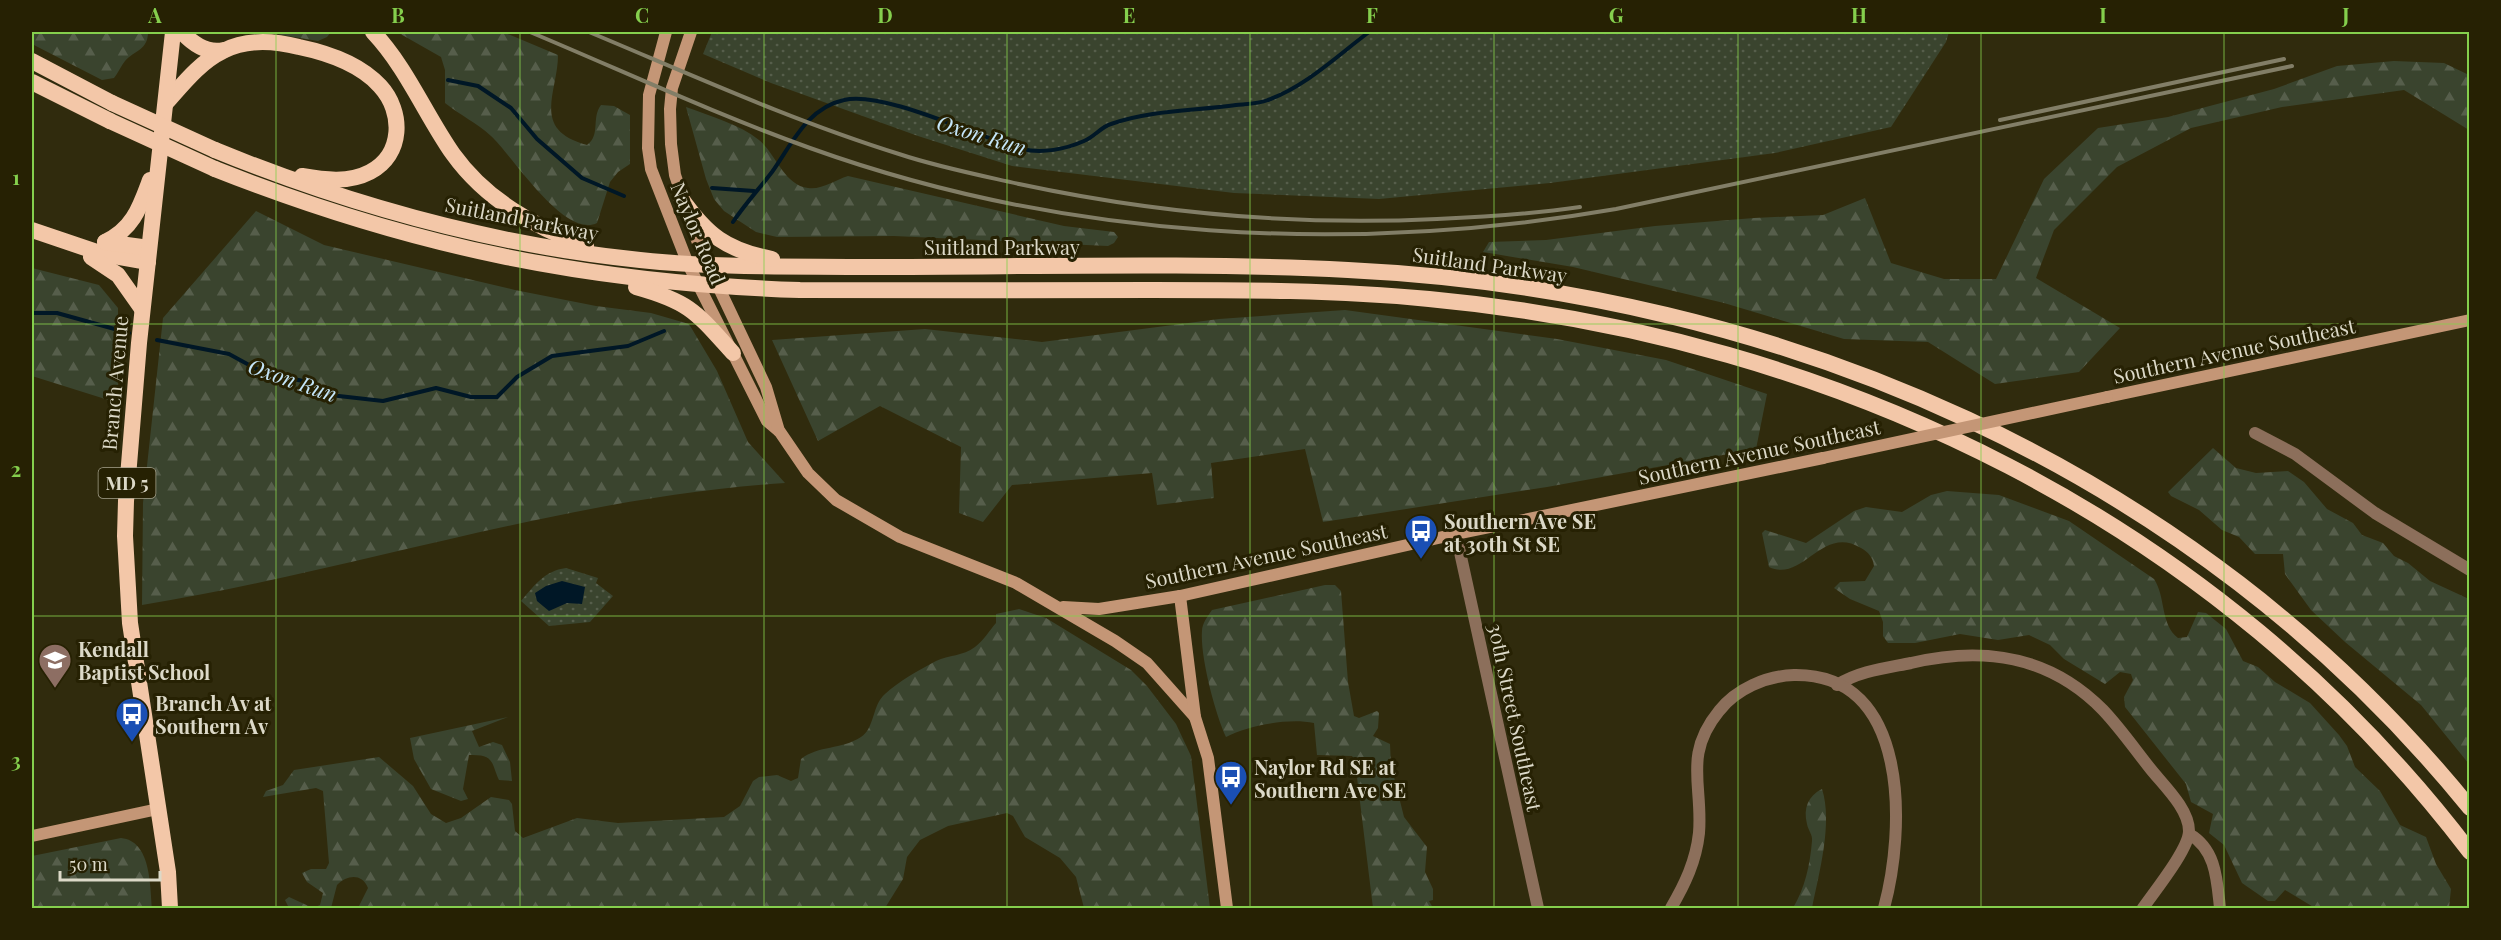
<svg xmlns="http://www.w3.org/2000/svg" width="2501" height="940" font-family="'Playfair Display',serif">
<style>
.forest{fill:url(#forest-firs)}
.park{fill:url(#park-dots)}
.water{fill:#001726}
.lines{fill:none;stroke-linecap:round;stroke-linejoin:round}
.stream{stroke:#001726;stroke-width:4}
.minor{stroke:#8c6f5b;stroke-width:12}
.secondary{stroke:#c49676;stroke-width:12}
.trunk{stroke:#f3c7a8;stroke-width:16}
.rail{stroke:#827e67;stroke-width:4}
.secondary-bridge{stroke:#c49676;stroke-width:12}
.trunk-bridge{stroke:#f3c7a8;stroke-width:16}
.grid{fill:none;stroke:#85cf4d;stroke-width:1.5;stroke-opacity:0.55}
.labels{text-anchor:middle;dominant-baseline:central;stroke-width:6;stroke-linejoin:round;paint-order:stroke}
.shield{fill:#262103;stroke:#a5a28d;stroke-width:1.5}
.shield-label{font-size:18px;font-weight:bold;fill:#dcd9c8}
.street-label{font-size:20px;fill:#dcd9c8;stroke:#262103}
.poi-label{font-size:20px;font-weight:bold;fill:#dcd9c8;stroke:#262103;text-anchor:start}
.water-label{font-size:21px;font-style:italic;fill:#c5e6fa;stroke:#262103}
.neatline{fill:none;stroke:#85cf4d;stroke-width:2}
.grid-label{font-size:20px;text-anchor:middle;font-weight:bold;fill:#85cf4d}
</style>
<defs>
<pattern id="forest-firs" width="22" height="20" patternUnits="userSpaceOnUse" patternTransform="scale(1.5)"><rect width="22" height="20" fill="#3a442e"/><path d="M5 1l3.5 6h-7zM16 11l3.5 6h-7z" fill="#565e4b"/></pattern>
<pattern id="park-dots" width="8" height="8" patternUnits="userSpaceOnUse" patternTransform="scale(1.5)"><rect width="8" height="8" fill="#3a442e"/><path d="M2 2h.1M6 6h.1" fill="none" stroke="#565e4b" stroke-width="1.8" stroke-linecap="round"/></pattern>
</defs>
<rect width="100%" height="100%" fill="#302b0d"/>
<g class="forest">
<path d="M32,32H148C148,50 135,50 125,61C121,66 118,73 114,78L102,80L32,44Z"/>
<path d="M222,32H331L327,37L318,41L270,33Z"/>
<path d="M397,32H503L558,55C558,92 530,130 587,145C601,135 591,118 601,105L614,106L630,115V164L618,172L610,182L597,223C564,239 512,155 491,136C477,123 460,115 445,103V70L441,57Z"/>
<path d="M2394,61L2444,63L2469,75V130L2404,90L2282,107L2191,128L2117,167L2054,230L2036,278L2120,328L2079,372L1995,384L1928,342L1844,339L1724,303L1573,267L1483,252L1489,242L1546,240L1655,226L1754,218L1823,215L1865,198L1891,263L1944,279H1996L2044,179L2098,128L2168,117L2274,89L2337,66Z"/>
<path d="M686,107C710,116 739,124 759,140C776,154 784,185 808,188C822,190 835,180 848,176L1064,226L1114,232L1118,237L1114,243L1108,246L894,236L777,237L756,232L724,211L714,199L706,179Z"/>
<path d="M256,211L324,245L515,290L596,306L651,313L689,324L717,371L748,442L785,483C568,497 357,570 142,605L143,503L163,318Z"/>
<path d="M32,268L99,285L118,308V403L32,376Z"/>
<path d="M1345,310L1557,339L1666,360L1767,394L1756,449L1547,487L1323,522L1305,449L1211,463L1214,498L1157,505L1152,473L1012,485L983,522L959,513L961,447L880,406L818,441L772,340L925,329L1042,342L1219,319Z"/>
<path d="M2213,448L2236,468L2256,473L2288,471L2304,482L2327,509L2353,523L2362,535L2383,543L2394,556L2408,563L2430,581L2469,599V764L2421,705L2345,642L2311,610L2285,574L2283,554H2255L2239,537L2222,530L2199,510L2171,496L2168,492Z"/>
<path d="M1947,491L1999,495L2069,521L2154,579C2166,597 2160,624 2178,638L2187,637L2198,612L2206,613L2226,629L2243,661L2258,667L2275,682L2310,703L2339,735L2347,746L2355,767L2380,791L2400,825L2426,837L2436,864L2451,889L2449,908H2315L2285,890L2275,901H2268L2242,883L2224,845L2209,833L2213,814L2191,802L2186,784L2125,707L2124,697L2133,680L2131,674L2120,672L2105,684L2064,659L2050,645L2029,635L1998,640L1960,634L1915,643H1888L1883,636V622L1879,611L1850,599L1834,588L1840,582L1865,581L1874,566C1873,557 1868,552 1861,548C1822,524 1803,583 1769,567L1762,533L1765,530L1806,543L1854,511L1866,507L1902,512L1931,495Z"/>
<path d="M1325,585H1335L1341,591L1348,682L1354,716L1359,718L1377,711L1379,713L1378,728L1373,736L1390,744L1391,765L1404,817L1427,847L1425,872L1433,889V900L1429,901L1433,908H1373L1355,761L1352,756L1317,755L1314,723C1288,718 1249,725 1226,737C1215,713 1200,656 1202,631C1202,623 1208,616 1212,610Z"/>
<path d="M1019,609L1046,618L1131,670L1147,686L1176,724L1191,756L1210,908H1084L1076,877L1060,858L1025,837L1013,816L1007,813L948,826L920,840L907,857L903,879L885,908H358L368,888C362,873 347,875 337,885L331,908H289L285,900L289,897L313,908L320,905L323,893L307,882L302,873L311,869H326L329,863L323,791L316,788L263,797L266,791L283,785L294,770L379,757L413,786L431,814L446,823L461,818L491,797L509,800L512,804L515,831L523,838L577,818L618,823L724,817L740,806L753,781L759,777L777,775L791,781L798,778L801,759C819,745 841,750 861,737C875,728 872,705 885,694C899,681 919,670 936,661C949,655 963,656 975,647C984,640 989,631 996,623V614Z"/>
<path d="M508,717L472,731L479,747L493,742L502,745L510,762L512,781L499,780C491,763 495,754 469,755L463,789L468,799L461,801L431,789L414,759L410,738Z"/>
<path d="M1822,789C1833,823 1819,873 1812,908H1793C1805,888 1810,865 1812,841C1813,835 1808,830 1807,824C1803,808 1808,796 1822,789Z"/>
<path d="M121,838C151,841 150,885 152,908H32V856Z"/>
</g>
<g class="park">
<path d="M712,32H1949L1946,42L1891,127L1775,153L1550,183L1379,199L1234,193L1012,166L918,136L771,83L703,54Z"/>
<path d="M566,568L598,578L596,583L613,596L590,622L549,626L521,601C535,585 544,571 566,568Z"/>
</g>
<path class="water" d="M562,581L585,587L582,604L567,603L549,611L537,601L535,593L546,586Z"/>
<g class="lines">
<g class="stream">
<path d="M448,80L478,86L511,108L537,139L582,178L624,196"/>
<path d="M712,188L754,191"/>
<path d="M733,222C745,204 759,189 772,172C792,144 807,108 844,100C883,90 980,138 1022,149C1042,154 1066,149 1084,141C1094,137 1101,127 1111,124C1151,110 1194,111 1236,105C1246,104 1258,104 1268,100C1306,86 1337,56 1369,32"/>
<path d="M32,313H57L129,333"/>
<path d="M157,340L229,354L262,372L312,383L330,395L383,401L436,388L471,397H497L517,377L552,356L628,346L664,331"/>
</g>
<g class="minor">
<path d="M2255,433L2295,454L2375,513L2470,570"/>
<path d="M1456,534L1538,908"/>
<path d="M1837,685C1859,671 1886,668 1911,663C1983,646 2049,655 2103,710C2120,728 2134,748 2149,767C2162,784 2189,808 2189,831C2189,849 2154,892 2143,908"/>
<path d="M2189,834C2216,849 2217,880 2220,908"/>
<path d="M1671,908C1685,884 1696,861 1699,833C1703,785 1683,755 1719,711C1736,689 1766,676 1794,675C1911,673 1905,831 1884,908"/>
</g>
<g class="secondary">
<path d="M666,32L649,95L648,148L651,169L688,264L767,421L780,432L808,473L836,500L900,537L1016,583L1115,641L1147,663L1195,717"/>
<path d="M691,32L672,88L670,109L671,144L675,175L699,246L766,387L779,431"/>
<path d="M2107,397L2470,320"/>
<path d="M1180,596L1195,717L1208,758L1227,908"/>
<path d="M1063,607L1099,609L1180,596L1456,534L1823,458"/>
<path d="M32,836L158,809"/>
</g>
<g class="trunk">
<path d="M182,32C193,44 207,54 224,50"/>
<path d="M373,32C407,68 425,114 453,154C486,200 535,227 586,246"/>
<path d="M32,61L112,103"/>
<path d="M32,82L110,121"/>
<path d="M166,103C183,84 200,62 223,51C246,39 275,41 299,47C328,53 360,64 380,86C404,112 403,155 370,172C349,183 325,180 302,176"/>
<path d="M215,150C352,206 493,245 640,260C717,268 794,266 871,267C1030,267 1190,262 1348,270C1780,291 2194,468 2470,808"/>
<path d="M215,169C412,247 589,283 800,290C917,291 1035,290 1152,290C1244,290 1337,290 1429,299C1837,337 2219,522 2470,852"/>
<path d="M681,198C707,235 726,250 772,259"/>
<path d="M32,230L103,254L148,262"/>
<path d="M105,242C133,229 140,207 150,180"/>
<path d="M105,242L149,248"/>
<path d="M91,257L118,275L142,309"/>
<path d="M636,287C690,302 696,312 733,353"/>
<path d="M170,908L168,872L130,623L125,536L126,501L139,343L173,32"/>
</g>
<g class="rail">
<path d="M530,32C623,71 715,114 810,148C1066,240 1350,255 1616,209L2292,66"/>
<path d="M589,32C692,75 793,121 899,154C938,167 979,175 1019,184C1159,214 1294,226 1437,219C1485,217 1532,214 1580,207"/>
<path d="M2000,120L2284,59"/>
</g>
<path class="secondary-bridge" d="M1823,458L2107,397"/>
<g class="trunk-bridge">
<path d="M112,103L215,150"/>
<path d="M110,121L215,169"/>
</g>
</g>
<path class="grid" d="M276,32V908M520,32V908M764,32V908M1007,32V908M1250,32V908M1494,32V908M1738,32V908M1981,32V908M2224,32V908M32,324H2470M32,616H2470"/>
<defs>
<g id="bus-pin" transform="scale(1.725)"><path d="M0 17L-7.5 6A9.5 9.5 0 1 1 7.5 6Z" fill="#1a4fb4" stroke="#262103"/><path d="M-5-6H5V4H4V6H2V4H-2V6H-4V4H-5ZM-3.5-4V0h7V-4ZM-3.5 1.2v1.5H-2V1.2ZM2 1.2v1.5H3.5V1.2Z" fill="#fff"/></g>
<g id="school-pin" transform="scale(1.725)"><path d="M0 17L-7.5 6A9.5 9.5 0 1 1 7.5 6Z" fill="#8d6e63" stroke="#262103"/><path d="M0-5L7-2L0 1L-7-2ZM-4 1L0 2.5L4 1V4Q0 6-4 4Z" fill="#fff"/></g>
</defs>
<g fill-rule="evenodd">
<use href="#bus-pin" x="1421" y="531"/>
<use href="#school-pin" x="55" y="660"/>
<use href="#bus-pin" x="132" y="714"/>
<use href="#bus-pin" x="1231" y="777"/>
</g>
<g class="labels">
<rect class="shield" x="98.5" y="468" width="57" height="30" rx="4.5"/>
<g class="shield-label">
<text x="127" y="483">MD 5</text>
</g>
<g class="street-label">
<text transform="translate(522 218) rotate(11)">Suitland Parkway</text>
<text transform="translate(699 233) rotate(67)">Naylor Road</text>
<text x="1002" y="246">Suitland Parkway</text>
<text transform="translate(1490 264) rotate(8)">Suitland Parkway</text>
<text transform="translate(2234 350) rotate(-12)">Southern Avenue Southeast</text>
<text transform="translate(114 383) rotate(-85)">Branch Avenue</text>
<text transform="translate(1759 451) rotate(-12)">Southern Avenue Southeast</text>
<text transform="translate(1266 555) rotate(-12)">Southern Avenue Southeast</text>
<text transform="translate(1516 717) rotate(78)">30th Street Southeast</text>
</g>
<g class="poi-label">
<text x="1444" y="520">Southern Ave SE<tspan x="1444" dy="23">at 30th St SE</tspan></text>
<text x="78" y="648">Kendall<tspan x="78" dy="23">Baptist School</tspan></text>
<text x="155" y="702">Branch Av at<tspan x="155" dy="23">Southern Av</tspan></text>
<text x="1254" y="766">Naylor Rd SE at<tspan x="1254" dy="23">Southern Ave SE</tspan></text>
</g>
<g class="water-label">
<text transform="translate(982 134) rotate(17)">Oxon Run</text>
<text transform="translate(293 379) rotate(19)">Oxon Run</text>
</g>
</g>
<rect width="2501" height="940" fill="none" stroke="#262103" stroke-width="66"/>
<path d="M60 871v9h100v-9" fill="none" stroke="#dcd9c8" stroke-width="3"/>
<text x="69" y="871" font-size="18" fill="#dcd9c8" stroke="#262103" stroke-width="4.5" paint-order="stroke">50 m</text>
<rect x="33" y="33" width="2435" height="874" class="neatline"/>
<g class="grid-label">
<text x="155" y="23">A</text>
<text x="398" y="23">B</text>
<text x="642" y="23">C</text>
<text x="885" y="23">D</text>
<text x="1129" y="23">E</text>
<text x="1372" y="23">F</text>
<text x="1616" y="23">G</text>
<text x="1859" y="23">H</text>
<text x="2103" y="23">I</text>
<text x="2346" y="23">J</text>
<text x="16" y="185">1</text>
<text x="16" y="477">2</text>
<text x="16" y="768">3</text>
</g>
</svg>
